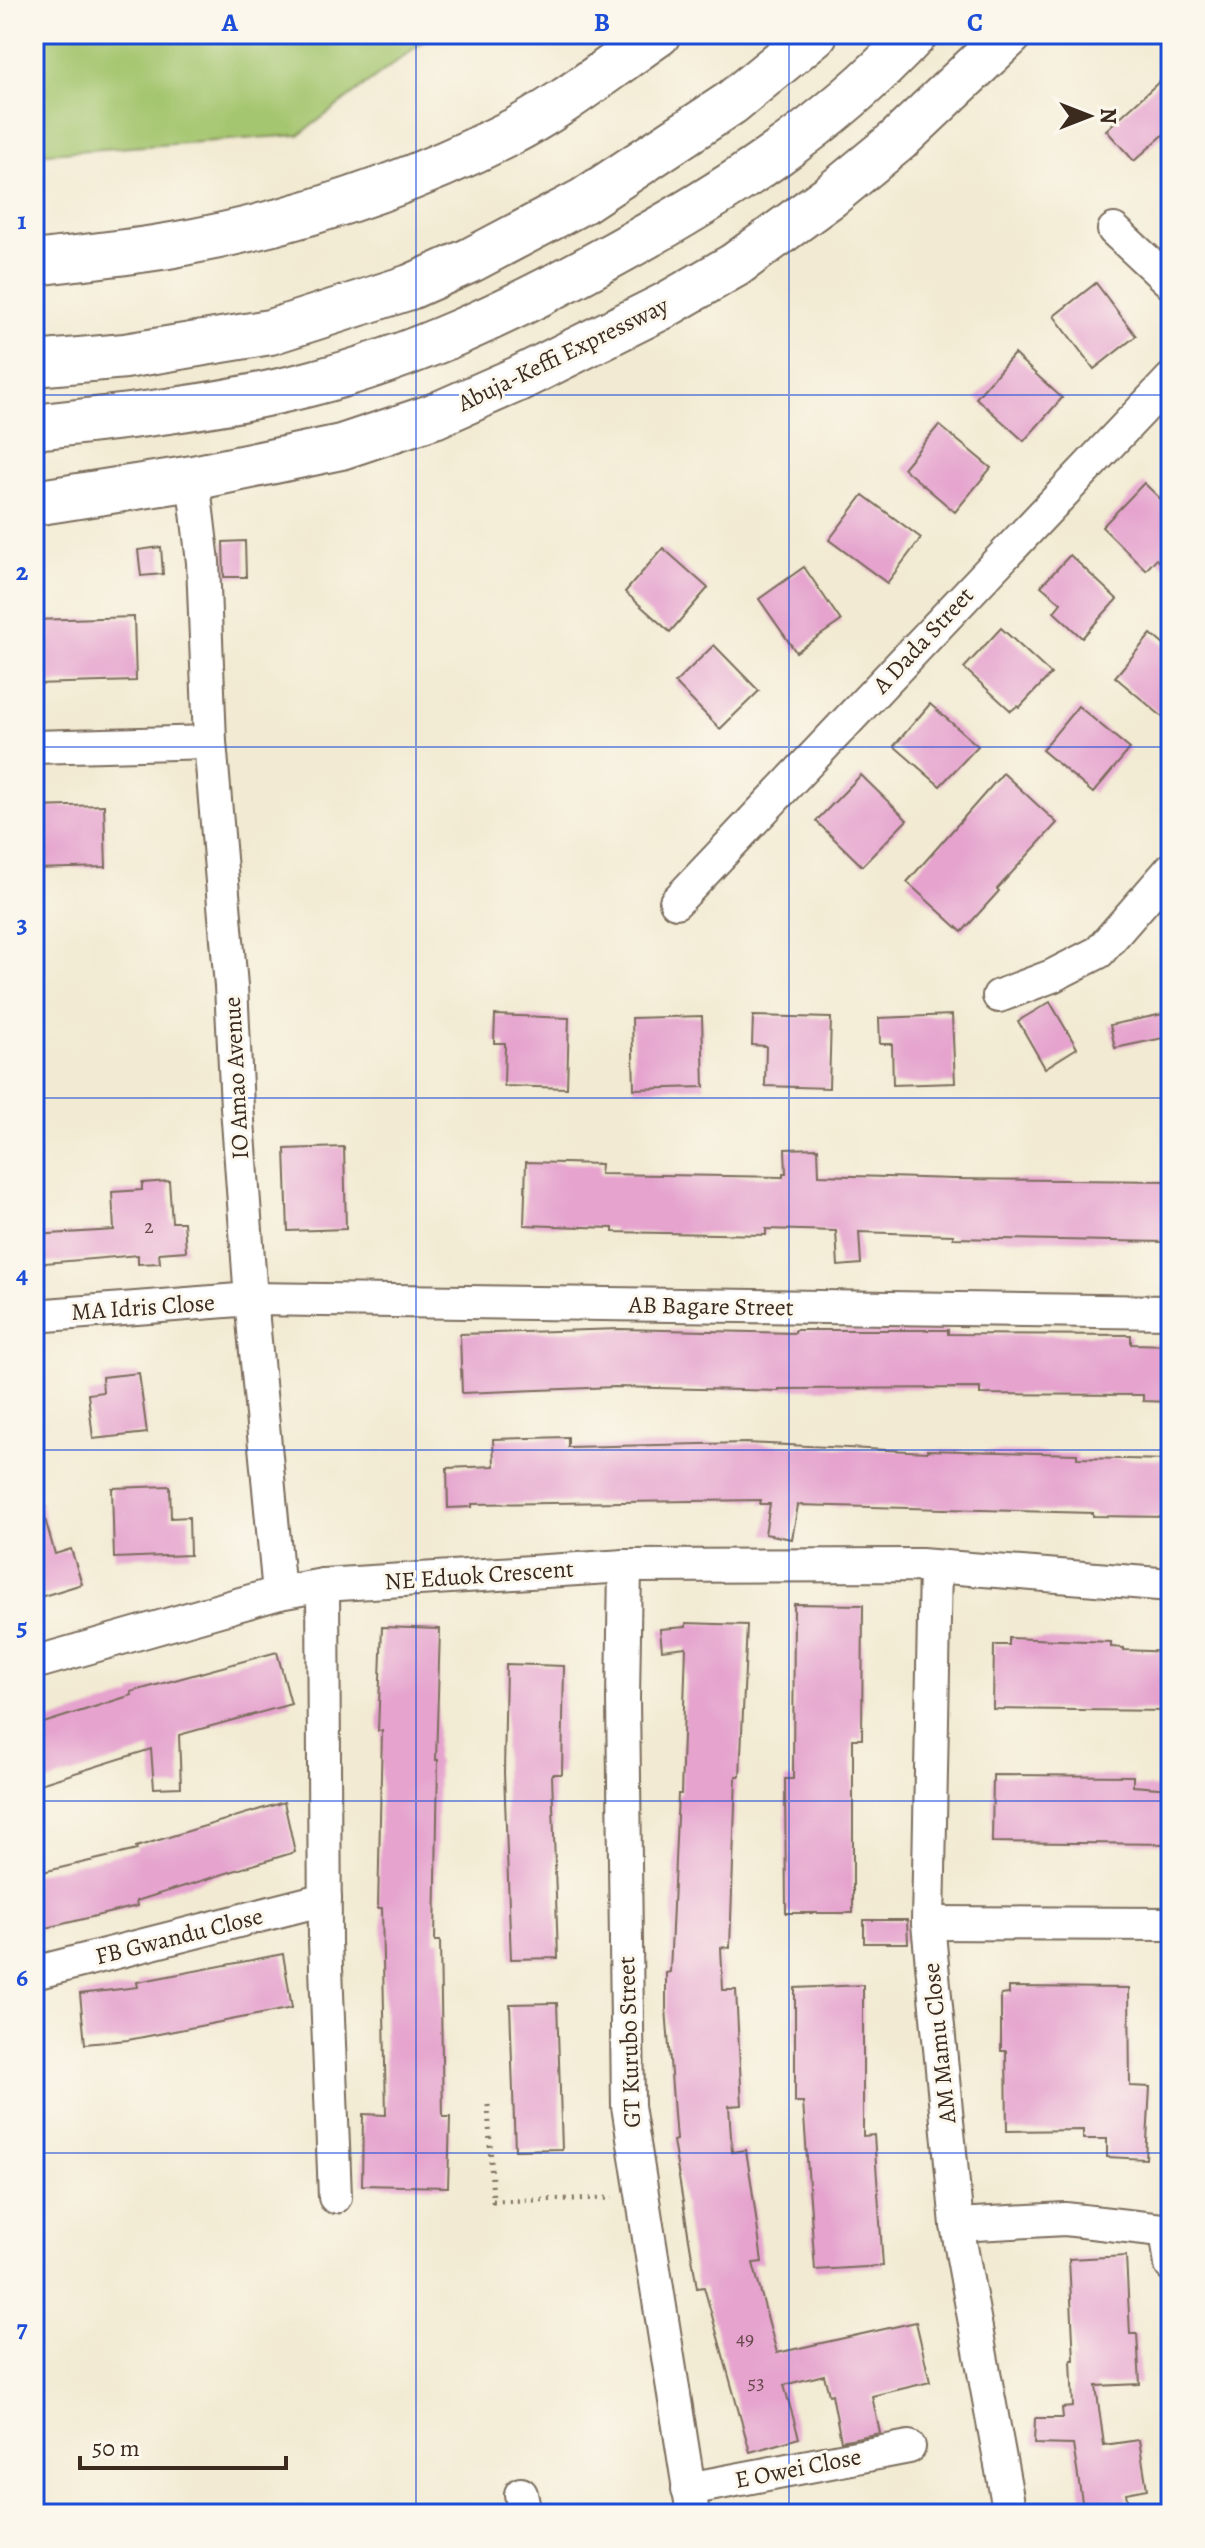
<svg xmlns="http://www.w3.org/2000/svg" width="1205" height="2548" font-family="Alegreya,serif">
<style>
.green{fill:#a5c66f;stroke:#707846;stroke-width:2}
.building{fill:#e5a3ce}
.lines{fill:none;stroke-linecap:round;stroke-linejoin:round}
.minor-casing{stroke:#7b6d5d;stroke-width:36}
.highway-casing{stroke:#7b6d5d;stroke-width:48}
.path{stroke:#7b6d5d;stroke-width:5;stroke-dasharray:2 6;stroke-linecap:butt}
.minor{stroke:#fff;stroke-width:32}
.highway{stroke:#fff;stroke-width:44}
.grid{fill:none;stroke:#1d4ed8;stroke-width:2;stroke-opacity:0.55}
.labels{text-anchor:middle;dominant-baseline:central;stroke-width:6;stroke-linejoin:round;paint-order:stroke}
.number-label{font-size:20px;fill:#66484a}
.street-label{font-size:24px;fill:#3b2a1e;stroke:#fbf7ec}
.neatline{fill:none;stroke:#1d4ed8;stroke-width:3}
.grid-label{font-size:26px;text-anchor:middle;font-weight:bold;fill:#1d4ed8}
</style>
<rect width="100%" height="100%" fill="#fbf7ec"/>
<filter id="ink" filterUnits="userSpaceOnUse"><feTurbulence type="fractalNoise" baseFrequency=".0125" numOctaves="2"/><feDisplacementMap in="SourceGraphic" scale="16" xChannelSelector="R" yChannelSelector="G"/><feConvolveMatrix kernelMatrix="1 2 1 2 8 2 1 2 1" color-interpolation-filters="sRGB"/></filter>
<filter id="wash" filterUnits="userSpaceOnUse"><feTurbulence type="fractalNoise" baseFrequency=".006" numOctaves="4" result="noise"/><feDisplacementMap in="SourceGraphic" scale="32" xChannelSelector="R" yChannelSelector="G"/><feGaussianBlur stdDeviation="1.8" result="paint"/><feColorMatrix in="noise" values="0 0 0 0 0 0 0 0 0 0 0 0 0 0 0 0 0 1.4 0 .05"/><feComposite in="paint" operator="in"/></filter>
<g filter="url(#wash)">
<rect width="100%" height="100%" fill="#f2ead2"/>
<path class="green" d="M34,34H433L299,135L34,154Z"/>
<g id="blocks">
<g class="building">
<path d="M1171,71V128L1134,161L1106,130Z"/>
<path d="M1096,283L1136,336L1094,369L1054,316Z"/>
<path d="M1014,354L1062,398L1024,441L976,398Z"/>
<path d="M939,425L991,468L955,512L903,468Z"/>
<path d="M1144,483L1171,509V571L1156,559L1146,570L1102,527Z"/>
<path d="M863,495L921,538L887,583L829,540Z"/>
<path d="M245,541L246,577H224L223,542Z"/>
<path d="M161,547L163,574L141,576L138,550Z"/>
<path d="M663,548L708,588L670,632L625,592Z"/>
<path d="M1070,555L1117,599L1082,638L1054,612L1061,603L1041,586Z"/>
<path d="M804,567L841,621L796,652L759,599Z"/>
<path d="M134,617L136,681L34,684V620Z"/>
<path d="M1001,628L1051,674L1019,708L1017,706L1011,711L964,668Z"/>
<path d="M1151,634L1171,651V724L1115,677Z"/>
<path d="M714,645L759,691L720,729L675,683Z"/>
<path d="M930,704L978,746L940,786L894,746Z"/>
<path d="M1078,706L1130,749L1093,793L1042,750Z"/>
<path d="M1003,773L1057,823L997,889L999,891L962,932L907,882Z"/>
<path d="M861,775L907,820L862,866L816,821Z"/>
<path d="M104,805L106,867L34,869V807Z"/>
<path d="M1050,1002L1077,1048L1045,1068L1018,1021Z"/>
<path d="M1163,1014L1168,1037L1115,1048L1110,1025Z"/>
<path d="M495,1015L569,1018L567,1088L504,1086L505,1043H494Z"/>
<path d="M952,1015L955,1083L893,1085L892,1044H880L879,1018Z"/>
<path d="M702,1016L704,1087L634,1089L632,1018Z"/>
<path d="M753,1016L831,1018L829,1088L765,1086L766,1046L752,1045Z"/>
<path d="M344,1147L346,1229L288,1231L285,1149Z"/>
<path d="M818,1148L819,1175L954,1179L1171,1181V1240H1164V1242L953,1238V1235L859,1232L861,1264L838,1266L836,1231L766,1229V1235L613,1232V1228L524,1225L526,1162L601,1164L600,1174L783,1177V1173H786L785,1149Z"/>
<path d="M169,1181L172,1222H184L186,1251L159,1253L160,1263L138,1264V1255L34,1264V1235L114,1230L112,1192L142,1190V1183Z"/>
<path d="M620,1329L795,1333V1330H948V1334L1131,1335V1344L1171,1345V1402L1143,1401V1395L980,1394V1388L779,1389V1391L615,1387L462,1393L460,1334Z"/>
<path d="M139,1373L147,1433L93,1439L88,1394L103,1392L102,1377Z"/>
<path d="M568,1437V1447L746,1443L927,1452V1450L1077,1454V1458L1171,1460V1517L1093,1516V1513L798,1505L792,1539L765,1534L770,1504H760L761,1500L472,1504V1507L448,1508L447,1468L494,1466L493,1439Z"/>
<path d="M170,1486L171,1518L189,1517L190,1555L114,1558L112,1488Z"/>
<path d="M34,1501H40L55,1554L71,1549L82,1584L34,1599Z"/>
<path d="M794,1604L863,1605L862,1739H853V1913H786L785,1779H793Z"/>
<path d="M686,1623L747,1625L740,1776H736L730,1948L721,1947L723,1990H736L742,2105L729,2106L732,2152L746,2150L752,2188L762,2262L753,2263L777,2353L916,2322L930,2382L872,2396L880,2433L841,2441L832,2394L829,2395L824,2375L784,2385L799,2438L750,2452L704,2287L697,2288L673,2141L676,2140L666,2008V1973L670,1972L678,1794H681L686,1647L662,1650L660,1629L686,1627Z"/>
<path d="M382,1627L440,1629L436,1760H438L435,1941H440L443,2117H450L448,2187L362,2185L363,2114L386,2115L382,1908H378L382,1731H378Z"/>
<path d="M1009,1638L1111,1642V1647L1124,1648V1650L1171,1652V1711L993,1709L994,1645H1009Z"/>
<path d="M277,1652L291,1704L179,1735L181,1787L154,1788L151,1749L34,1786V1726L132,1695L131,1692Z"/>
<path d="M506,1664L564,1666L562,1774H552L558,1958L511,1959L504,1773Z"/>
<path d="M993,1775L1133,1776V1786L1171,1789V1844L992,1842Z"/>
<path d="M284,1802L295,1852L136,1901L137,1906L34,1931V1874L137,1850L136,1847Z"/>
<path d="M864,1920H907L908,1943H864Z"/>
<path d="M283,1954L292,2008L128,2040L85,2044L80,1994L138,1987L137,1982Z"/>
<path d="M863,1985V2136L874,2135L883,2266L815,2270L803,2102H795V1988Z"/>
<path d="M1009,1987L1129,1988L1130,2086L1150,2087L1146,2159L1107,2157V2139H1083V2130L1007,2131L1006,2051H1001V1995L1009,1994Z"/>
<path d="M557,2003L562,2149L515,2150L510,2004Z"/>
<path d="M1126,2256L1130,2334H1137L1140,2384L1096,2386L1104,2445L1139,2440L1147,2489L1126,2493L1129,2510L1084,2514L1073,2445L1034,2444L1035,2418H1063L1062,2408L1073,2407L1071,2360H1074L1069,2259Z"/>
</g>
</g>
</g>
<g filter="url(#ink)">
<use href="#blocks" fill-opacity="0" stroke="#7b6d5d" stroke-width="2"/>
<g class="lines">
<g class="minor-casing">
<g id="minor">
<path d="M1114,230L1171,283"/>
<path d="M193,478L203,562L210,742L231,986L237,1107L251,1299L279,1593"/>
<path d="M34,747L210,742"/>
<path d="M676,902L1171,379"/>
<path d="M999,996L1052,976L1099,952L1171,869"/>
<path d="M34,1316L251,1299L1171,1312"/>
<path d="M625,1566L623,1699L628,2106L693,2514"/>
<path d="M935,1567L928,1923L957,2225L1010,2514"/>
<path d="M323,1585L325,1942L335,2197"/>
<path d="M34,1663L279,1593L323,1585L625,1566L921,1565L1171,1585"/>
<path d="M928,1923L1171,1924"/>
<path d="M34,1973L325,1899"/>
<path d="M957,2225L1065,2219L1171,2231"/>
<path d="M1166,2230L1171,2265"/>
<path d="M688,2489L909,2447"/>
<path d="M521,2494L525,2514"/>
</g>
</g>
<g class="highway-casing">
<g id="highway">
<path d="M34,263C80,257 127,253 173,245C289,224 401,188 506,135C560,108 609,68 658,34"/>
<path d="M34,364L125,356L270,332L410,287L471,260L583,201L731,103L815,34"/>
<path d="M34,427C126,417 218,407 309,384C415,357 513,310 609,257C721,196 827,129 915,34"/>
<path d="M34,503L193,478L341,447L434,416L518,379L664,306L735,265L830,196L897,141L1010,34"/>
</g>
</g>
<path class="path" d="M488,2105L493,2201L613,2198"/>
<use href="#minor" class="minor"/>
<use href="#highway" class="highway"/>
</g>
</g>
<path class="grid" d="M416,34V2514M789,34V2514M34,395H1171M34,747H1171M34,1098H1171M34,1450H1171M34,1801H1171M34,2153H1171"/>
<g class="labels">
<g class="number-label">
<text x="149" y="1226">2</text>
<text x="745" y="2338">49</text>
<text x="756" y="2382">53</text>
</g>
<g class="street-label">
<text transform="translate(563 354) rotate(-26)">Abuja-Keffi Expressway</text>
<text transform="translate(923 640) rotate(-47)">A Dada Street</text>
<text transform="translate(236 1078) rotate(-93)">IO Amao Avenue</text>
<text transform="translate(711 1306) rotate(1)">AB Bagare Street</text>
<text transform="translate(143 1307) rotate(-4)">MA Idris Close</text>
<text transform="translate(479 1575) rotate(-4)">NE Eduok Crescent</text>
<text transform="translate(179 1936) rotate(-14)">FB Gwandu Close</text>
<text transform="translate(629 2042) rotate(-92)">GT Kurubo Street</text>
<text transform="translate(939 2043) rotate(-96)">AM Mamu Close</text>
<text transform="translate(798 2468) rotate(-11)">E Owei Close</text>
</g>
</g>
<rect width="1205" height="2548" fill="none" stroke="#fbf7ec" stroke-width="88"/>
<g transform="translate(1089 116) rotate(90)" stroke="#fbf7ec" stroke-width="6" paint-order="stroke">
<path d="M0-6L14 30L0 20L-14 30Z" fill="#3b2a1e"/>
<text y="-12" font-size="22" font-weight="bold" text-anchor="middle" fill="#3b2a1e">N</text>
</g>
<path d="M80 2456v12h206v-12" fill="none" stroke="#3b2a1e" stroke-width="4"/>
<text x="92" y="2456" font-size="24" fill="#3b2a1e" stroke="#fbf7ec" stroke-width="6" paint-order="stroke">50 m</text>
<rect x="44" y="44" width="1117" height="2460" class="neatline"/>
<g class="grid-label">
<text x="230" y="31">A</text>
<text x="602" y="31">B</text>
<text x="975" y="31">C</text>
<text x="22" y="229">1</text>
<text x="22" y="580">2</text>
<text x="22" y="932">3</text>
<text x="22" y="1283">4</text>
<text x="22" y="1635">5</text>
<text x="22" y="1986">6</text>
<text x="22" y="2337">7</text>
</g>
</svg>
